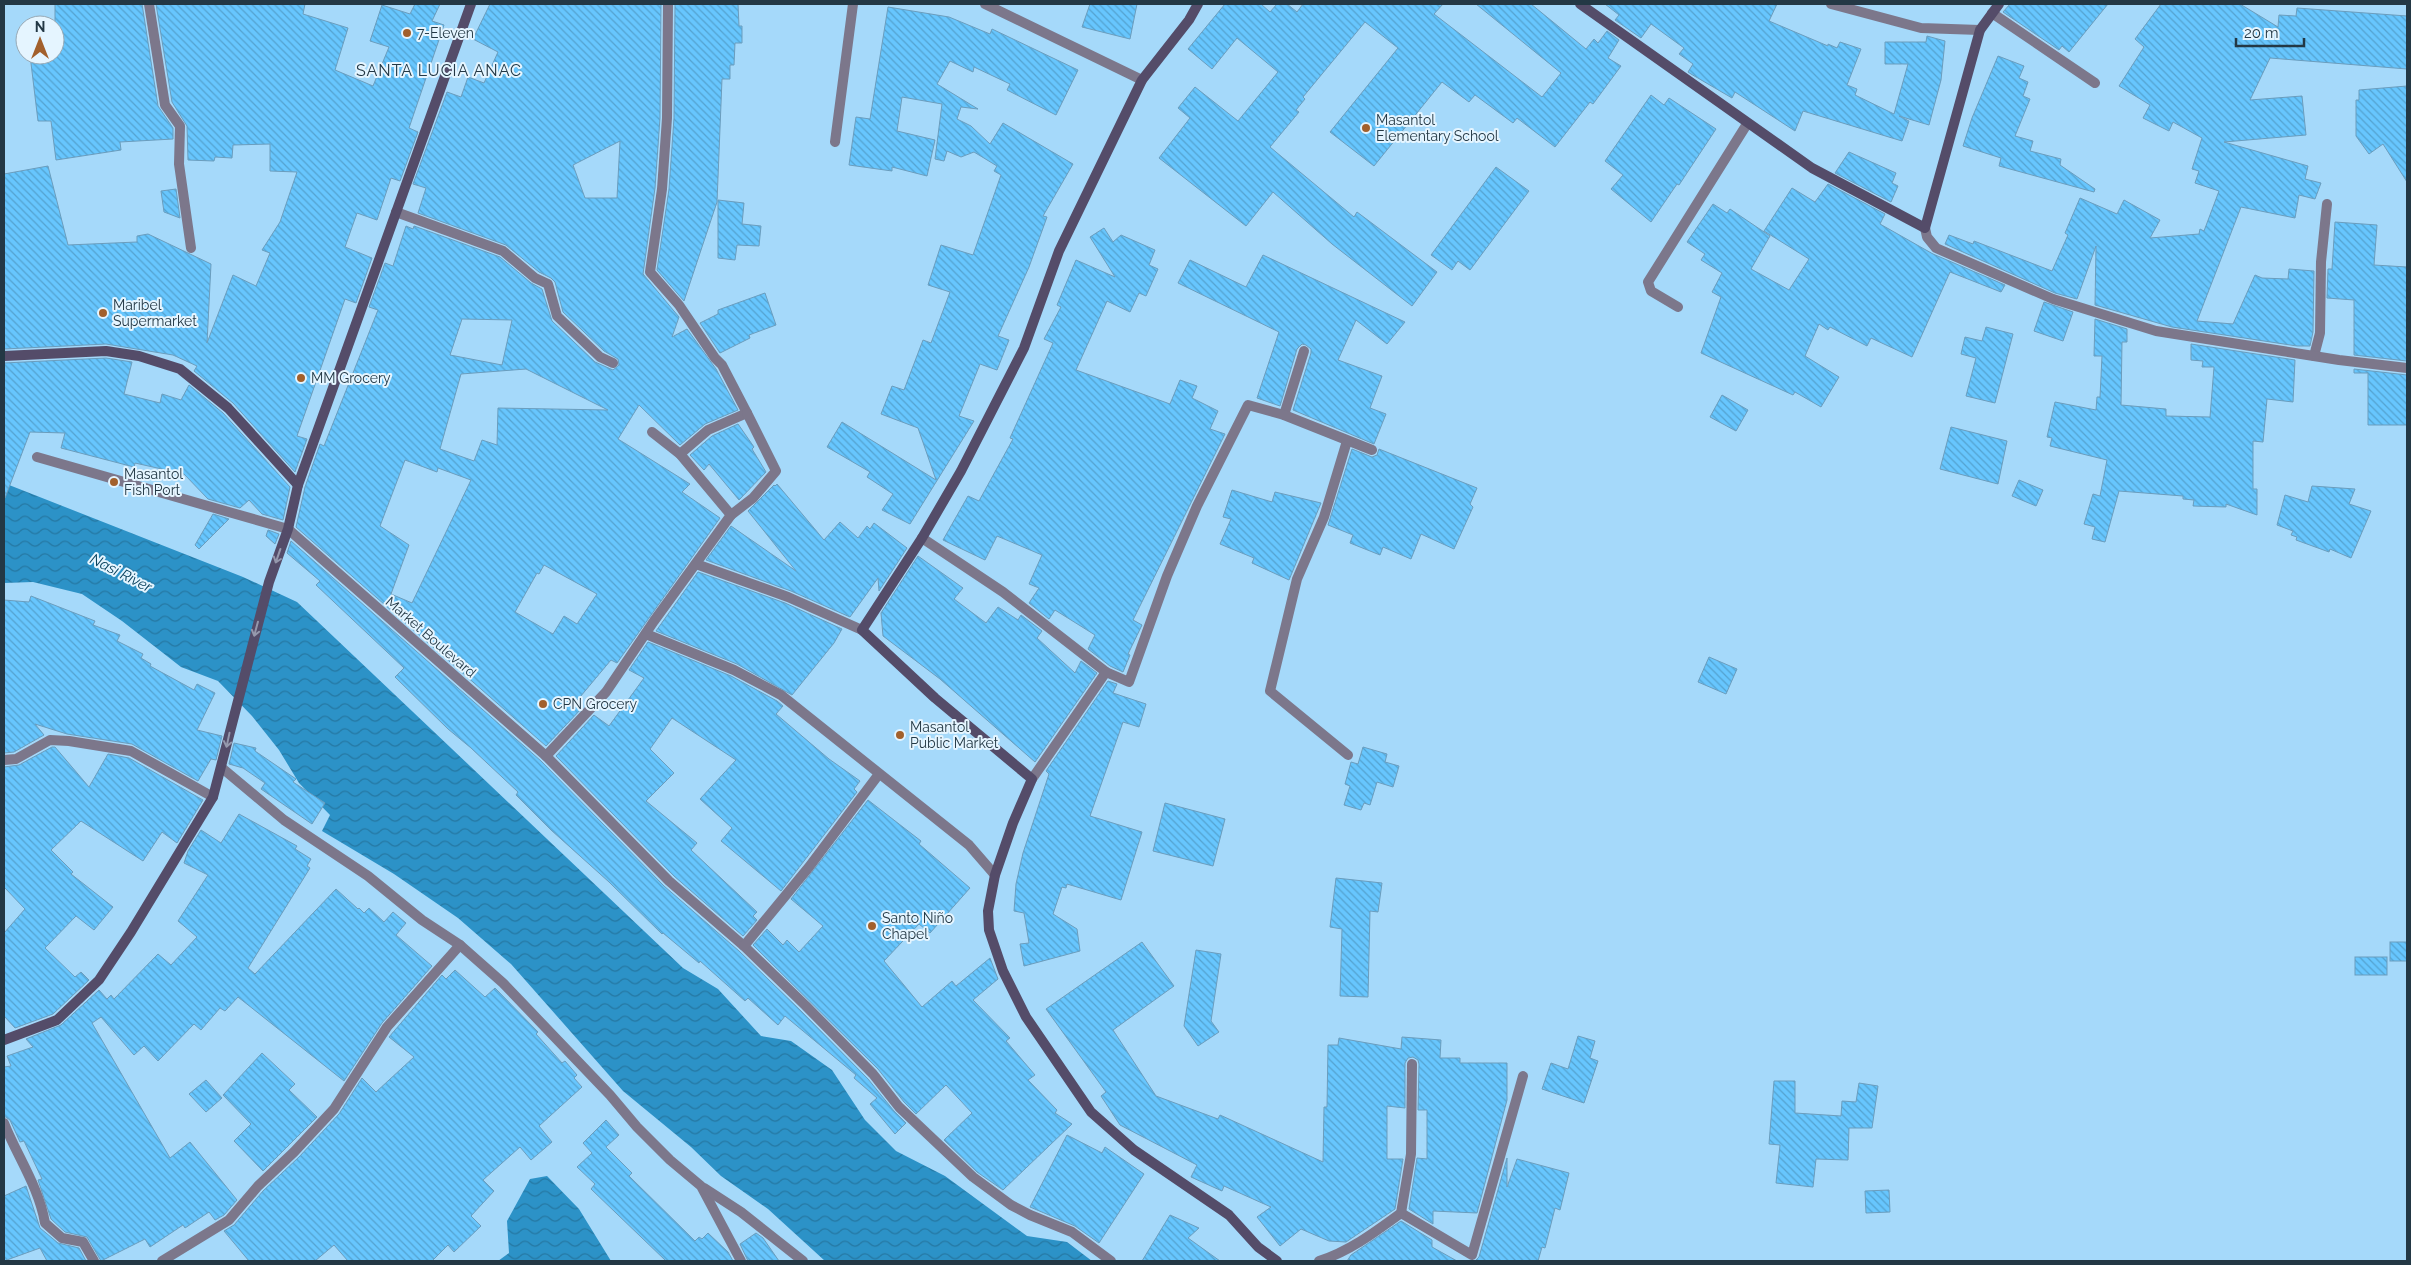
<svg xmlns="http://www.w3.org/2000/svg" width="2411" height="1265" font-family="Raleway,sans-serif">
<style>
.water{fill:url(#water-waves)}
.building{fill:url(#building-back-hatch);stroke:#6b9dbd;fill-rule:evenodd}
.lines{fill:none;stroke-linecap:round;stroke-linejoin:round}
.lane{stroke:#7c778b;stroke-width:10}
.street{stroke:#7c778b;stroke-width:10}
.secondary{stroke:#544c69;stroke-width:10}
.oneway{stroke:#9598ac}
.poi-dot{fill:#a2602c;stroke:#e5f5ff;stroke-width:2}
.labels{text-anchor:middle;dominant-baseline:central;stroke-width:4;stroke-linejoin:round;paint-order:stroke}
.poi-label{font-size:14px;fill:#233845;stroke:#e5f5ff;text-anchor:start}
.street-label{font-size:14px;fill:#233845;stroke:#e5f5ff}
.water-label{font-size:15px;font-style:italic;fill:#0a425d;stroke:#e5f5ff}
.quarter-label{font-size:16px;letter-spacing:1px;fill:#233845;stroke:#e5f5ff}
</style>
<defs>
<pattern id="water-waves" width="16" height="10" patternUnits="userSpaceOnUse" patternTransform="scale(1.25)"><rect width="16" height="10" fill="#2c92c7"/><path d="M0 5q4-4 8 0t8 0" fill="none" stroke="#2578a3"/></pattern>
<pattern id="building-back-hatch" width="6" height="6" patternUnits="userSpaceOnUse" patternTransform="scale(1.25)"><rect width="6" height="6" fill="#67c6fe"/><path d="M-1 5l2 2M0 0l6 6M5-1l2 2" fill="none" stroke="#54a2cf"/></pattern>
</defs>
<rect width="100%" height="100%" fill="#a5d9fa"/>
<g class="water">
<path d="M4,483L243,577L297,602L683,968L718,989L761,1036L791,1041L832,1070L865,1120L896,1151L945,1176L1027,1236L1067,1242L1092,1261H825L768,1209L721,1176L691,1147L623,1091L511,964L458,918L394,874L322,831L330,815L299,783L279,750L252,716L218,681L181,667L122,621L82,594L33,582L4,583Z"/>
<path d="M547,1176L579,1209L611,1261H498L509,1253L507,1221L530,1179Z"/>
</g>
<g class="building">
<path d="M55,4H142L158,106L173,128V139L120,142L121,150L56,160L51,121H38L30,55H55Z"/>
<path d="M156,4H305L303,14L348,28L335,70L373,86L389,47L370,41L382,5L410,14L415,4H440L432,21L444,25L409,128L418,132L400,181L391,178L377,220L357,213L345,247L372,258L356,303L345,299L297,436L307,439L295,472L233,403L194,371L197,366L173,355L106,344L4,349V174L48,166L68,245L137,242V236L148,234L211,264L207,343L233,275L256,286L270,253L262,250L280,222L297,172L270,171V144L233,145L232,158L215,157L214,161L188,160L187,126L172,102Z"/>
<path d="M490,4H661L660,118L655,188L643,274L679,317L672,337L687,329L716,369L738,410L705,424L680,445L639,405L618,439L690,484L682,492L720,518L617,663L611,660L575,703L582,708L546,746L296,527L305,487L320,444L324,446L378,310L369,307L385,263L393,266L406,226L413,229L414,226L500,257L531,283L542,289L552,321L595,362L613,370L619,365L618,359L604,351L563,312L555,282L551,278L539,272L506,245L418,213L426,188L413,184L447,92L461,97L468,77L484,83L498,52L473,39ZM620,141L617,198H585L573,165ZM462,319L512,320L502,365L450,355ZM526,369L608,410L498,408L497,445L482,440L474,461L440,449L461,374ZM405,460L437,472L438,468L471,480L412,603L391,594L409,545L380,526ZM544,565L597,594L577,624L564,616L553,634L515,612L537,573L539,574Z"/>
<path d="M675,4H738L739,26H742V43H735L734,65H730V79H722L717,202L684,301L657,270L669,189L674,118Z"/>
<path d="M1090,4H1137L1130,39L1082,27Z"/>
<path d="M1225,4H1261L1270,12L1277,4H1287L1297,12L1303,4H1443L1434,14L1542,97L1561,73L1476,4H1531L1586,49L1594,39L1598,43L1607,31L1619,40L1608,58L1621,66L1593,104L1590,102L1555,147L1517,118L1513,123L1475,95L1469,102L1442,82L1374,166L1330,132L1398,48L1365,22L1303,97L1305,99L1296,110L1299,112L1270,147L1354,217L1357,212L1437,272L1412,306L1332,244L1273,192L1246,226L1159,158L1190,118L1178,108L1195,87L1238,121L1278,72L1237,38L1212,69L1188,49Z"/>
<path d="M1605,4H1777L1769,21L1828,46V44L1837,48L1840,42L1861,49L1847,85L1857,89L1855,95L1894,114L1908,64H1885V42H1926L1927,36L1945,41L1941,80L1929,125L1899,116L1909,121L1902,141L1803,111L1795,131L1735,92L1732,98L1691,74L1688,72L1693,64L1679,54L1684,48L1651,24L1641,38L1615,20L1619,15Z"/>
<path d="M2010,4H2108L2069,52L2062,46L2059,50L2003,12Z"/>
<path d="M2161,4H2240L2278,27L2279,15L2296,16L2297,8L2407,16V69L2270,58L2250,100L2302,96L2306,135L2224,142L2308,166L2305,179L2321,183L2315,199L2299,195L2295,218L2241,207L2197,321L2233,324L2255,275L2262,278L2288,279L2289,269L2314,271L2313,332L2310,346H2297L2172,327L2095,305L2096,246L2077,299L2055,293L1945,244L1949,235L1973,244L1974,241L2052,271L2068,235L2065,233L2080,198L2117,214L2124,200L2160,220L2150,238L2199,234L2200,229L2204,231L2219,191L2195,183L2199,171L2192,169L2202,138L2173,122L2169,131L2143,118L2150,105L2119,86L2144,47L2135,39Z"/>
<path d="M888,7L949,17L990,34L992,29L1078,70L1056,115L1007,90L1010,84L974,67L973,72L950,61L937,84L978,109L961,107L957,119L971,126L990,144L1003,123L1073,164L1043,216L1047,217L1029,267L998,336L1009,340L997,370L980,364L959,416L974,421L910,524L882,510L893,494L867,477L870,472L827,447L842,422L936,480L918,428L881,414L892,386L904,390L923,340L931,343L950,292L928,285L941,245L973,255L1001,175L994,171L997,166L974,152L961,157L947,151L944,161L935,159L942,104L902,97L897,131L935,140L927,176L892,167V171L849,165L856,117L870,119Z"/>
<path d="M1998,56L2024,66L2019,78L2028,82L2023,96L2030,99L2015,136L2033,141L2030,151L2061,159L2060,165L2095,189L2094,192L1999,166L2001,158L1963,146L1972,118Z"/>
<path d="M2407,86V182L2383,144L2369,154L2356,136V100H2359V90Z"/>
<path d="M1651,95L1664,105L1669,98L1716,129L1679,185L1677,184L1651,222L1611,189L1623,175L1605,161Z"/>
<path d="M1849,152L1896,173L1892,183L1898,186L1891,202L1835,173Z"/>
<path d="M1496,167L1529,191L1470,270L1458,261L1452,270L1431,255Z"/>
<path d="M1828,184L1885,214L1880,224L1933,254L2005,285L2001,292L1950,272L1912,357L1871,338L1867,346L1830,327L1828,330L1819,324L1805,356L1839,377L1821,407L1795,392L1793,395L1701,353L1721,297L1712,292L1722,273L1701,260L1705,254L1687,242L1713,204L1727,213L1730,209L1770,236L1751,269L1789,290L1809,259L1764,231L1792,188L1815,202Z"/>
<path d="M176,189L180,218L164,212L161,191Z"/>
<path d="M718,200L744,203L742,224L761,226L759,246L737,245L735,260L718,258Z"/>
<path d="M2335,222L2377,225L2374,265L2407,267V361L2354,355V300L2327,298L2328,269H2332Z"/>
<path d="M1104,228L1113,242L1121,235L1155,250L1149,265L1158,269L1146,296L1139,293L1130,312L1107,301L1076,370L1170,404L1180,380L1197,386L1192,398L1218,411L1210,429L1225,434L1133,620L1142,625L1128,654L1130,655L1123,672L1110,666L1088,649L1095,635L1055,610L1049,619L1029,603L1039,588L1029,584L1042,555L997,536L985,560L943,540L968,496L979,501L1013,439L1010,438L1053,343L1044,339L1061,307L1057,305L1076,260L1115,277L1090,237Z"/>
<path d="M1263,255L1405,322L1387,344L1356,320L1338,360L1382,376L1370,408L1386,414L1374,444L1293,410L1311,353V349L1306,345L1302,344L1297,349L1280,406L1257,398L1279,332L1178,283L1190,260L1246,287Z"/>
<path d="M765,293L776,325L749,335L750,338L720,353L700,323L718,314V310Z"/>
<path d="M2044,302L2073,312L2063,341L2034,331Z"/>
<path d="M2095,319L2127,329V342H2122L2121,405L2166,409V416L2210,417L2214,367H2202L2203,361L2191,360V344L2295,360L2293,402L2267,399L2263,442L2253,441V489H2257V515L2226,504V507L2193,506L2194,500L2183,499V496L2119,491L2105,542L2092,539L2095,527L2084,524L2093,494L2100,496L2107,460L2050,446L2052,438L2047,437L2055,402L2096,410L2097,397H2100L2102,356H2094Z"/>
<path d="M1986,327L2013,334L1995,403L1966,396L1976,358L1961,354L1965,337L1982,341Z"/>
<path d="M106,358L132,362L124,394L160,403L162,394L181,400L189,385L223,413L290,487L283,520L262,514L249,500L240,508L208,499L184,474L135,463L134,467L61,448L65,433L30,432L5,498L4,497V363Z"/>
<path d="M2354,369L2407,375V425H2368V373H2354Z"/>
<path d="M1722,395L1748,410L1736,431L1710,417Z"/>
<path d="M738,424L754,447L752,449L766,472L739,500L709,464L704,470L690,455L712,436Z"/>
<path d="M1951,427L2007,441L1998,484L1940,469Z"/>
<path d="M1352,449L1372,457L1377,455L1379,449L1477,488L1470,504L1473,507L1454,549L1421,534L1411,559L1383,547L1380,555L1350,543L1353,535L1328,525Z"/>
<path d="M2019,480L2043,490L2036,506L2012,496Z"/>
<path d="M777,484L824,540L840,522L858,538L867,526L870,529L874,523L907,548L879,591L878,578L850,617L791,591L706,560L731,526L796,571L748,511L774,485L775,486Z"/>
<path d="M2312,486L2355,489L2349,504L2371,511L2351,558L2330,549L2329,552L2296,540L2297,537L2291,535L2293,531L2277,525L2285,495L2308,502Z"/>
<path d="M1232,490L1272,502L1275,492L1321,503L1289,580L1252,563L1254,558L1220,544L1231,519L1223,517Z"/>
<path d="M213,514L229,519L199,549L195,545Z"/>
<path d="M268,530L279,534L275,544L266,536Z"/>
<path d="M291,541L541,761L664,886L739,951L800,1010L868,1079L894,1111L906,1123L895,1134L870,1104L877,1098L854,1078L856,1075L785,1016L778,1025L748,998L745,1001L700,961L699,963L663,933L662,934L609,882L551,830L516,795L518,792L471,748L448,729L395,677L404,668L316,585L320,581L287,553Z"/>
<path d="M918,556L963,588L954,599L986,623L998,607L1018,620L1021,615L1042,631L1037,638L1075,673L1081,661L1097,673L1035,762L940,679L883,636L881,613Z"/>
<path d="M698,572L785,603L842,629L834,643L792,695L737,664L656,631Z"/>
<path d="M31,596L95,621L93,625L120,635L117,641L143,654L141,658L151,664L150,666L194,690L197,684L215,693L197,730L222,736L216,760L211,759L198,781L132,744L67,734L35,724L44,735L14,752L4,753V600L29,602Z"/>
<path d="M648,642L731,676L777,701L783,706L776,714L829,759L860,781L854,789L857,792L781,891L721,841L732,828L700,799L736,760L672,718L650,749L674,773L646,801L697,843L691,850L757,912L753,916L757,920L743,936L674,876L556,756L594,715L609,726L644,678L629,670Z"/>
<path d="M1709,657L1737,669L1726,694L1698,682Z"/>
<path d="M1108,681L1117,684L1113,693L1146,704L1139,727L1123,722L1090,816L1142,832L1121,900L1067,884L1066,888L1062,887L1053,914L1077,929L1080,951L1024,966L1020,944L1029,943L1024,913L1014,911L1016,884L1023,853L1049,774L1046,771Z"/>
<path d="M234,743L256,748L255,751L296,779L293,782L325,803L312,824L261,789L265,783L243,768L229,764Z"/>
<path d="M52,747H55L89,787L108,754L129,758L203,800L177,843L162,832L143,861L81,821L51,850L73,872L71,874L113,907L94,930L76,916L45,948L75,977L81,972L89,980L53,1014L15,1028L4,1016V933L25,909L4,887V767L19,765Z"/>
<path d="M1363,747L1387,754L1385,762L1399,766L1393,787L1377,782L1370,805L1364,803L1361,810L1344,805L1350,786L1345,784L1351,762L1358,764Z"/>
<path d="M868,800L921,841L919,844L970,888L930,933L919,924L884,961L922,1007L952,981L956,986L990,958L998,979L973,1000L1010,1038L1006,1041L1035,1075L1028,1080L1057,1110L1055,1113L1072,1124L1003,1190L977,1172L944,1140L972,1113L946,1085L916,1114L904,1102L878,1069L753,945L767,929L783,945L787,940L799,952L823,926L791,899Z"/>
<path d="M1165,803L1225,819L1213,866L1153,851Z"/>
<path d="M239,814L297,846L295,849L311,859L307,866L310,868L248,968L255,974L336,889L358,909L359,908L364,913L369,908L384,922L393,912L406,923L396,935L432,966L382,1023L344,1081L238,997L225,1011L220,1008L201,1030L194,1024L158,1061L144,1046L134,1055L101,1017L92,1023L170,1158L190,1142L237,1200L224,1215L215,1220L209,1212L185,1228L183,1225L150,1247L145,1239L101,1261L87,1237L65,1232L51,1219L38,1180L42,1179L24,1141L20,1142L10,1120L4,1116V1067L11,1066L7,1056L33,1047L26,1039L61,1025L99,990L107,999L111,995L114,999L158,954L171,965L197,937L178,921L208,875L184,863L188,851L201,830L221,843Z"/>
<path d="M1336,878L1382,883L1378,912L1370,911L1368,997L1340,996L1342,929L1330,927Z"/>
<path d="M1142,942L1174,986L1113,1030L1156,1096L1218,1119L1220,1115L1323,1162L1324,1107H1327L1328,1045H1338L1339,1038L1401,1049L1402,1037L1441,1040L1440,1058H1460V1063H1507V1100L1477,1213L1433,1211V1224L1409,1209L1417,1158L1427,1159V1110H1418L1419,1064L1418,1060L1413,1057L1408,1058L1405,1063V1108L1387,1106V1159H1403L1395,1209L1346,1242L1329,1241L1301,1229L1280,1246L1257,1217L1271,1207L1224,1186L1222,1191L1191,1177L1197,1165L1120,1125L1101,1096L1106,1092L1046,1009Z"/>
<rect x="2390" y="942" width="17" height="19"/>
<path d="M1196,950L1221,954L1211,1021L1219,1032L1198,1046L1184,1026Z"/>
<rect x="2355" y="957" width="32" height="18"/>
<path d="M455,970L485,997L495,988L538,1032L536,1034L562,1063L565,1061L577,1075L574,1078L582,1087L539,1126L552,1142L531,1160L520,1147L483,1180L494,1191L471,1216L481,1226L454,1252L448,1245L432,1261H348L334,1245L315,1261H249L224,1231L234,1225L263,1191L299,1157L339,1114L362,1078L376,1092L414,1057L389,1037L442,975L446,979Z"/>
<path d="M1578,1036L1595,1041L1590,1058L1598,1061L1584,1103L1542,1089L1551,1063L1568,1069Z"/>
<path d="M262,1053L295,1084L289,1090L317,1117L263,1171L234,1141L251,1124L223,1095Z"/>
<path d="M206,1080L222,1098L206,1112L189,1094Z"/>
<path d="M1774,1081H1795V1113L1841,1116L1842,1101L1856,1102L1859,1083L1878,1086L1872,1128H1849L1848,1160L1816,1159L1813,1187L1776,1183L1780,1145L1769,1144Z"/>
<path d="M606,1120L619,1135L606,1147L632,1173L629,1176L695,1241L699,1237L702,1239L708,1233L728,1252L733,1261H666L591,1189L595,1184L577,1167L592,1153L583,1143Z"/>
<path d="M1067,1135L1102,1153L1105,1147L1144,1174L1099,1243L1075,1226L1030,1207Z"/>
<path d="M1507,1158V1187L1517,1159L1569,1173L1560,1210L1555,1208L1545,1248L1542,1247L1538,1261H1475L1479,1257Z"/>
<path d="M26,1186L40,1228L58,1243L79,1248L86,1261H47L40,1248L4,1261V1196Z"/>
<path d="M1889,1190L1890,1212L1866,1213L1865,1191Z"/>
<path d="M1170,1215L1199,1228L1188,1238L1220,1261H1142Z"/>
<path d="M1401,1221L1432,1240V1247L1457,1261H1347L1351,1255Z"/>
<path d="M756,1233L763,1238L779,1261H748L740,1244Z"/>
</g>
<g class="lines">
<g class="lane">
<path d="M985,4L1142,80"/>
<path d="M835,142L853,4"/>
<path d="M1678,307L1651,291L1648,282L1747,124"/>
<path d="M2314,356L2320,333L2321,262L2327,204"/>
<path d="M1284,415L1304,351"/>
</g>
<g class="street">
<path d="M149,4L165,105L180,126L179,164L191,248"/>
<path d="M668,4L667,118L662,189L650,272L679,305L715,358L722,365L747,413L708,430L680,454"/>
<path d="M1831,4L1921,28L1980,30"/>
<path d="M1992,13L2095,83"/>
<path d="M396,212L503,251L535,278L548,284L557,316L600,357L613,363"/>
<path d="M1925,228L1927,237L1936,248L2053,299L2156,331L2339,360L2407,368"/>
<path d="M1347,441L1324,517L1297,579L1270,691L1348,755"/>
<path d="M37,457L288,529L546,756L669,881L744,946L805,1005L873,1074L899,1107L973,1177L1011,1205L1030,1215L1072,1232L1111,1261"/>
<path d="M731,515L753,498L776,471L747,413"/>
<path d="M922,538L1003,592L1106,672"/>
<path d="M696,564L788,597L862,630"/>
<path d="M646,634L734,670L781,695L969,845L995,875"/>
<path d="M546,756L606,692L654,621L731,515L680,454L652,432"/>
<path d="M4,760L16,759L50,740L69,741L131,751L213,797"/>
<path d="M222,768L284,820L368,876L422,920L460,945L503,983L610,1095L637,1127L670,1160L701,1186L741,1261"/>
<path d="M1032,779L1106,672L1129,682L1167,576L1197,506L1248,405L1284,415L1372,450"/>
<path d="M744,946L809,867L879,774"/>
<path d="M4,1123C17,1156 39,1187 45,1223L62,1238L83,1242L94,1261"/>
<path d="M704,1188L741,1212L803,1261"/>
<path d="M1401,1213L1472,1255L1523,1076"/>
<path d="M162,1261L229,1220L258,1186L294,1152L334,1109L387,1027L460,945"/>
<path d="M1319,1261C1350,1251 1375,1232 1401,1213L1411,1154L1412,1064"/>
</g>
<g class="secondary">
<path d="M1198,4L1189,20L1142,80L1059,251L1024,348L961,471L922,538L862,630L935,698L1032,779L1013,823L995,875L988,911L989,930L1003,971L1026,1017L1091,1112L1134,1150L1229,1215L1258,1247L1277,1261"/>
<path d="M1580,4L1812,168L1925,228L1980,30L1999,4"/>
<path d="M4,356L106,351L139,356L180,369L228,408L298,485"/>
<path d="M4,1040L57,1020L99,980L131,932L213,797L269,582L288,529L298,485L471,4"/>
</g>
</g>
<defs><path id="oneway-shaft" d="M-6 0H5M1.5-3L5.5 0L1.5 3" fill="none" stroke-width="1.6" stroke-linecap="round" stroke-linejoin="round" transform="scale(1.25)"/></defs>
<g class="oneway">
<use href="#oneway-shaft" transform="translate(278 556) rotate(109)"/>
<use href="#oneway-shaft" transform="translate(256 629) rotate(105)"/>
<use href="#oneway-shaft" transform="translate(228 740) rotate(102)"/>
</g>
<g class="poi-dot">
<circle cx="407" cy="33" r="5"/>
<circle cx="1366" cy="128" r="5"/>
<circle cx="103" cy="313" r="5"/>
<circle cx="301" cy="378" r="5"/>
<circle cx="114" cy="482" r="5"/>
<circle cx="543" cy="704" r="5"/>
<circle cx="900" cy="735" r="5"/>
<circle cx="872" cy="926" r="5"/>
</g>
<g class="labels">
<g class="poi-label">
<text x="417" y="33">7-Eleven</text>
<text x="1376" y="120">Masantol<tspan x="1376" dy="16">Elementary School</tspan></text>
<text x="113" y="305">Maribel<tspan x="113" dy="16">Supermarket</tspan></text>
<text x="311" y="378">MM Grocery</text>
<text x="124" y="474">Masantol<tspan x="124" dy="16">Fish Port</tspan></text>
<text x="553" y="704">CPN Grocery</text>
<text x="910" y="727">Masantol<tspan x="910" dy="16">Public Market</tspan></text>
<text x="882" y="918">Santo Niño<tspan x="882" dy="16">Chapel</tspan></text>
</g>
<g class="street-label">
<text transform="translate(431 637) rotate(41)">Market Boulevard</text>
</g>
<g class="water-label">
<text transform="translate(121 573) rotate(27)">Nasi River</text>
</g>
<g class="quarter-label">
<text x="439" y="70">SANTA LUCIA ANAC</text>
</g>
</g>
<rect width="2411" height="1265" fill="none" stroke="#233845" stroke-width="10"/>
<g transform="translate(40 40)"><circle r="24" fill="#e5f5ff" stroke="#97a9b5"/>
<path d="M0-4L9 19L0 12L-9 19Z" fill="#a2602c"/>
<text y="-8" font-size="14" font-weight="bold" text-anchor="middle" fill="#233845">N</text>
</g>
<path d="M2236 38v8h68v-8" fill="none" stroke="#233845" stroke-width="2.5"/>
<text x="2244" y="38" font-size="15" fill="#233845" stroke="#e5f5ff" stroke-width="4" paint-order="stroke">20 m</text>
</svg>
